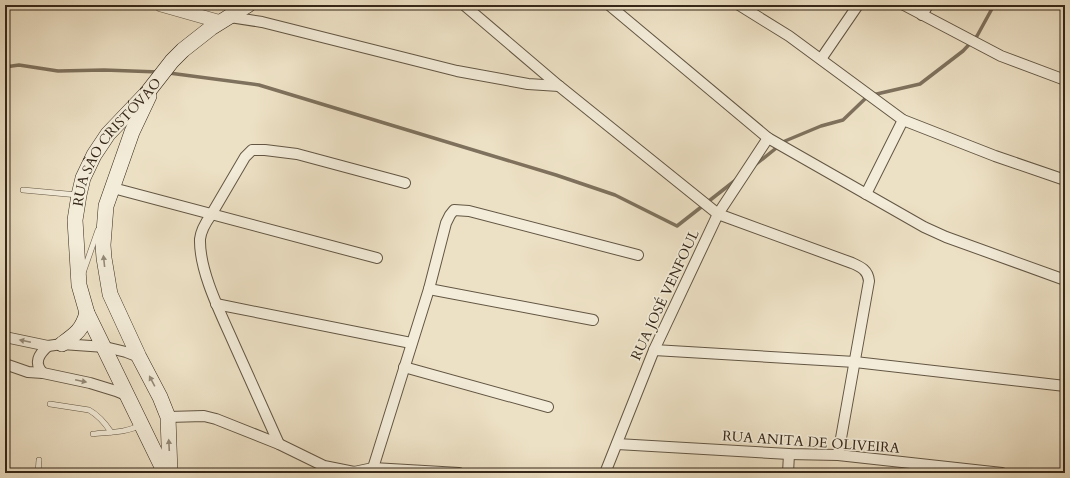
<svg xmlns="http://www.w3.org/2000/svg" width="1070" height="478" font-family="Cardo,serif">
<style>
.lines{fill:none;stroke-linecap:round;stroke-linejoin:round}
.stream{stroke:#7e715d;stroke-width:3.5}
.service-casing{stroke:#635644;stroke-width:6}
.minor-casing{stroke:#635644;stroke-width:12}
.tertiary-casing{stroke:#635644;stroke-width:14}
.secondary-casing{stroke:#352719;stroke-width:16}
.service{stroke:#f3ecd9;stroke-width:5}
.minor{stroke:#f3ecd9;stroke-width:10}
.tertiary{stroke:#f3ecd9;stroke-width:13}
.secondary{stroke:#f3ecd9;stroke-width:15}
.oneway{fill:#948a79}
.labels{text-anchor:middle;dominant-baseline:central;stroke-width:3.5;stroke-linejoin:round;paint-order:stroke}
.street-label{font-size:14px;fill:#352719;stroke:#f3ecd9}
</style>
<rect width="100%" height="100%" fill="#ede1c5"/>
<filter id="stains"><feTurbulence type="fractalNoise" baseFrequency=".005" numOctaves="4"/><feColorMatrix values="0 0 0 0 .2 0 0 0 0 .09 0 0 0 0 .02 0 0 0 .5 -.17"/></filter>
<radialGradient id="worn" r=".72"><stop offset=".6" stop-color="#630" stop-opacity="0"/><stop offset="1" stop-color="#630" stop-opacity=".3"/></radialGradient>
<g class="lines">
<g class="stream">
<path d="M5,67L19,65L58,71L104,70L159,72"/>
<path d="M169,73L259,85L556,175L615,195L677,226L737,179"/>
<path d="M755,165L785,141L821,126L843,120L868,96L920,84L963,51L977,36L994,5"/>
</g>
<g class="service-casing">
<g id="service">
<path d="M23,190L78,195"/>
<path d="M83,273L98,230"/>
<path d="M50,404L89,410C98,415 105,423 111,432"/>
<path d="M93,434C109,432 126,433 140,425"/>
<path d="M38,473L39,460"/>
</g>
</g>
<g class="minor-casing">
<g id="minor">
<path d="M464,5L559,86L718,214L852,263C861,267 868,270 869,281L838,455"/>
<path d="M609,5L768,138L924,227L946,237L1065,280"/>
<path d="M739,5L789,36L903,120L995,156L1065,180"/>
<path d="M904,5L1001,56L1065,80"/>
<path d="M922,15L928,5"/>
<path d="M230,17L262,22L457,71L528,84L559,86"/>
<path d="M821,59L858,5"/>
<path d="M113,188L377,258"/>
<path d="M866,194L903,120"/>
<path d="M429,289L593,320"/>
<path d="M216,304L411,343"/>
<path d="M5,337L48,346L62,344L105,347L126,352L139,357"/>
<path d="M654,350L855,362L1065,386"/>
<path d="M5,364L28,372L43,373L90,383L116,391L128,396"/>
<path d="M404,367L548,407"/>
<path d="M43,373C33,363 39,354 48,346"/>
<path d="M168,417L204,416L216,419L279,444L324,466L354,472L373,468L459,473"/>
<path d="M279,444C264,411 250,379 235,346C222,316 199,272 200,239C201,230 206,222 211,215L245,157L252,150H265L297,154L405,183"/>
<path d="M617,444L789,454L838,455L1002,473"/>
<path d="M373,468L429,289L446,223L450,215L454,210L469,211L638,255"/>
<path d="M605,473L654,350L718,214L768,138"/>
<path d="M788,473L789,454"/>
</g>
</g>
<g class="tertiary-casing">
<path id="tertiary" d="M161,5L221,22"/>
</g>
<g class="secondary-casing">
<g id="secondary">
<path d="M149,96L132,132L106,206L103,245L104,258L110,294L139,357L160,397L168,417L170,473"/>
<path d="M62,344C76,334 82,330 87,313"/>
<path id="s1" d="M165,473L87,313L79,285L75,220L79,195L83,178L94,155L108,134L147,93L172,61L183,50L211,28L248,5"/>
</g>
</g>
<use href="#service" class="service"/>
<use href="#minor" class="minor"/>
<use href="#tertiary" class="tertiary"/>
<use href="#secondary" class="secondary"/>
</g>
<defs><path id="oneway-solid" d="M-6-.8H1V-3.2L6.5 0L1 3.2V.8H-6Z"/></defs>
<g class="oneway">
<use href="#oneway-solid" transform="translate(104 261) rotate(-96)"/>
<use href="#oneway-solid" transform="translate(25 341) rotate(-168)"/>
<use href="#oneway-solid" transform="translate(81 381) rotate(12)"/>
<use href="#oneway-solid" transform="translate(152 381) rotate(-118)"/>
<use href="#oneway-solid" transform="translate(169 445) rotate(-93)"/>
</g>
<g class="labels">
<g class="street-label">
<text stroke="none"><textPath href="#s1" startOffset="363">RUA SÃO CRISTÓVÃO</textPath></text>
<text transform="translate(665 295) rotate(-65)">RUA JOSÉ VENFOUL</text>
<text transform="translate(811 442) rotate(4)">RUA ANITA DE OLIVEIRA</text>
</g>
</g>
<rect width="1070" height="478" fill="none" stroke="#ede1c5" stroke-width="20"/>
<rect x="6" y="6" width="1058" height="466" fill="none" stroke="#352719" stroke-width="2"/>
<rect x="10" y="10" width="1050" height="458" fill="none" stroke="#352719"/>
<rect width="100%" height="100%" filter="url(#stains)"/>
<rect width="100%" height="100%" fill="url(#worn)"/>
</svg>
